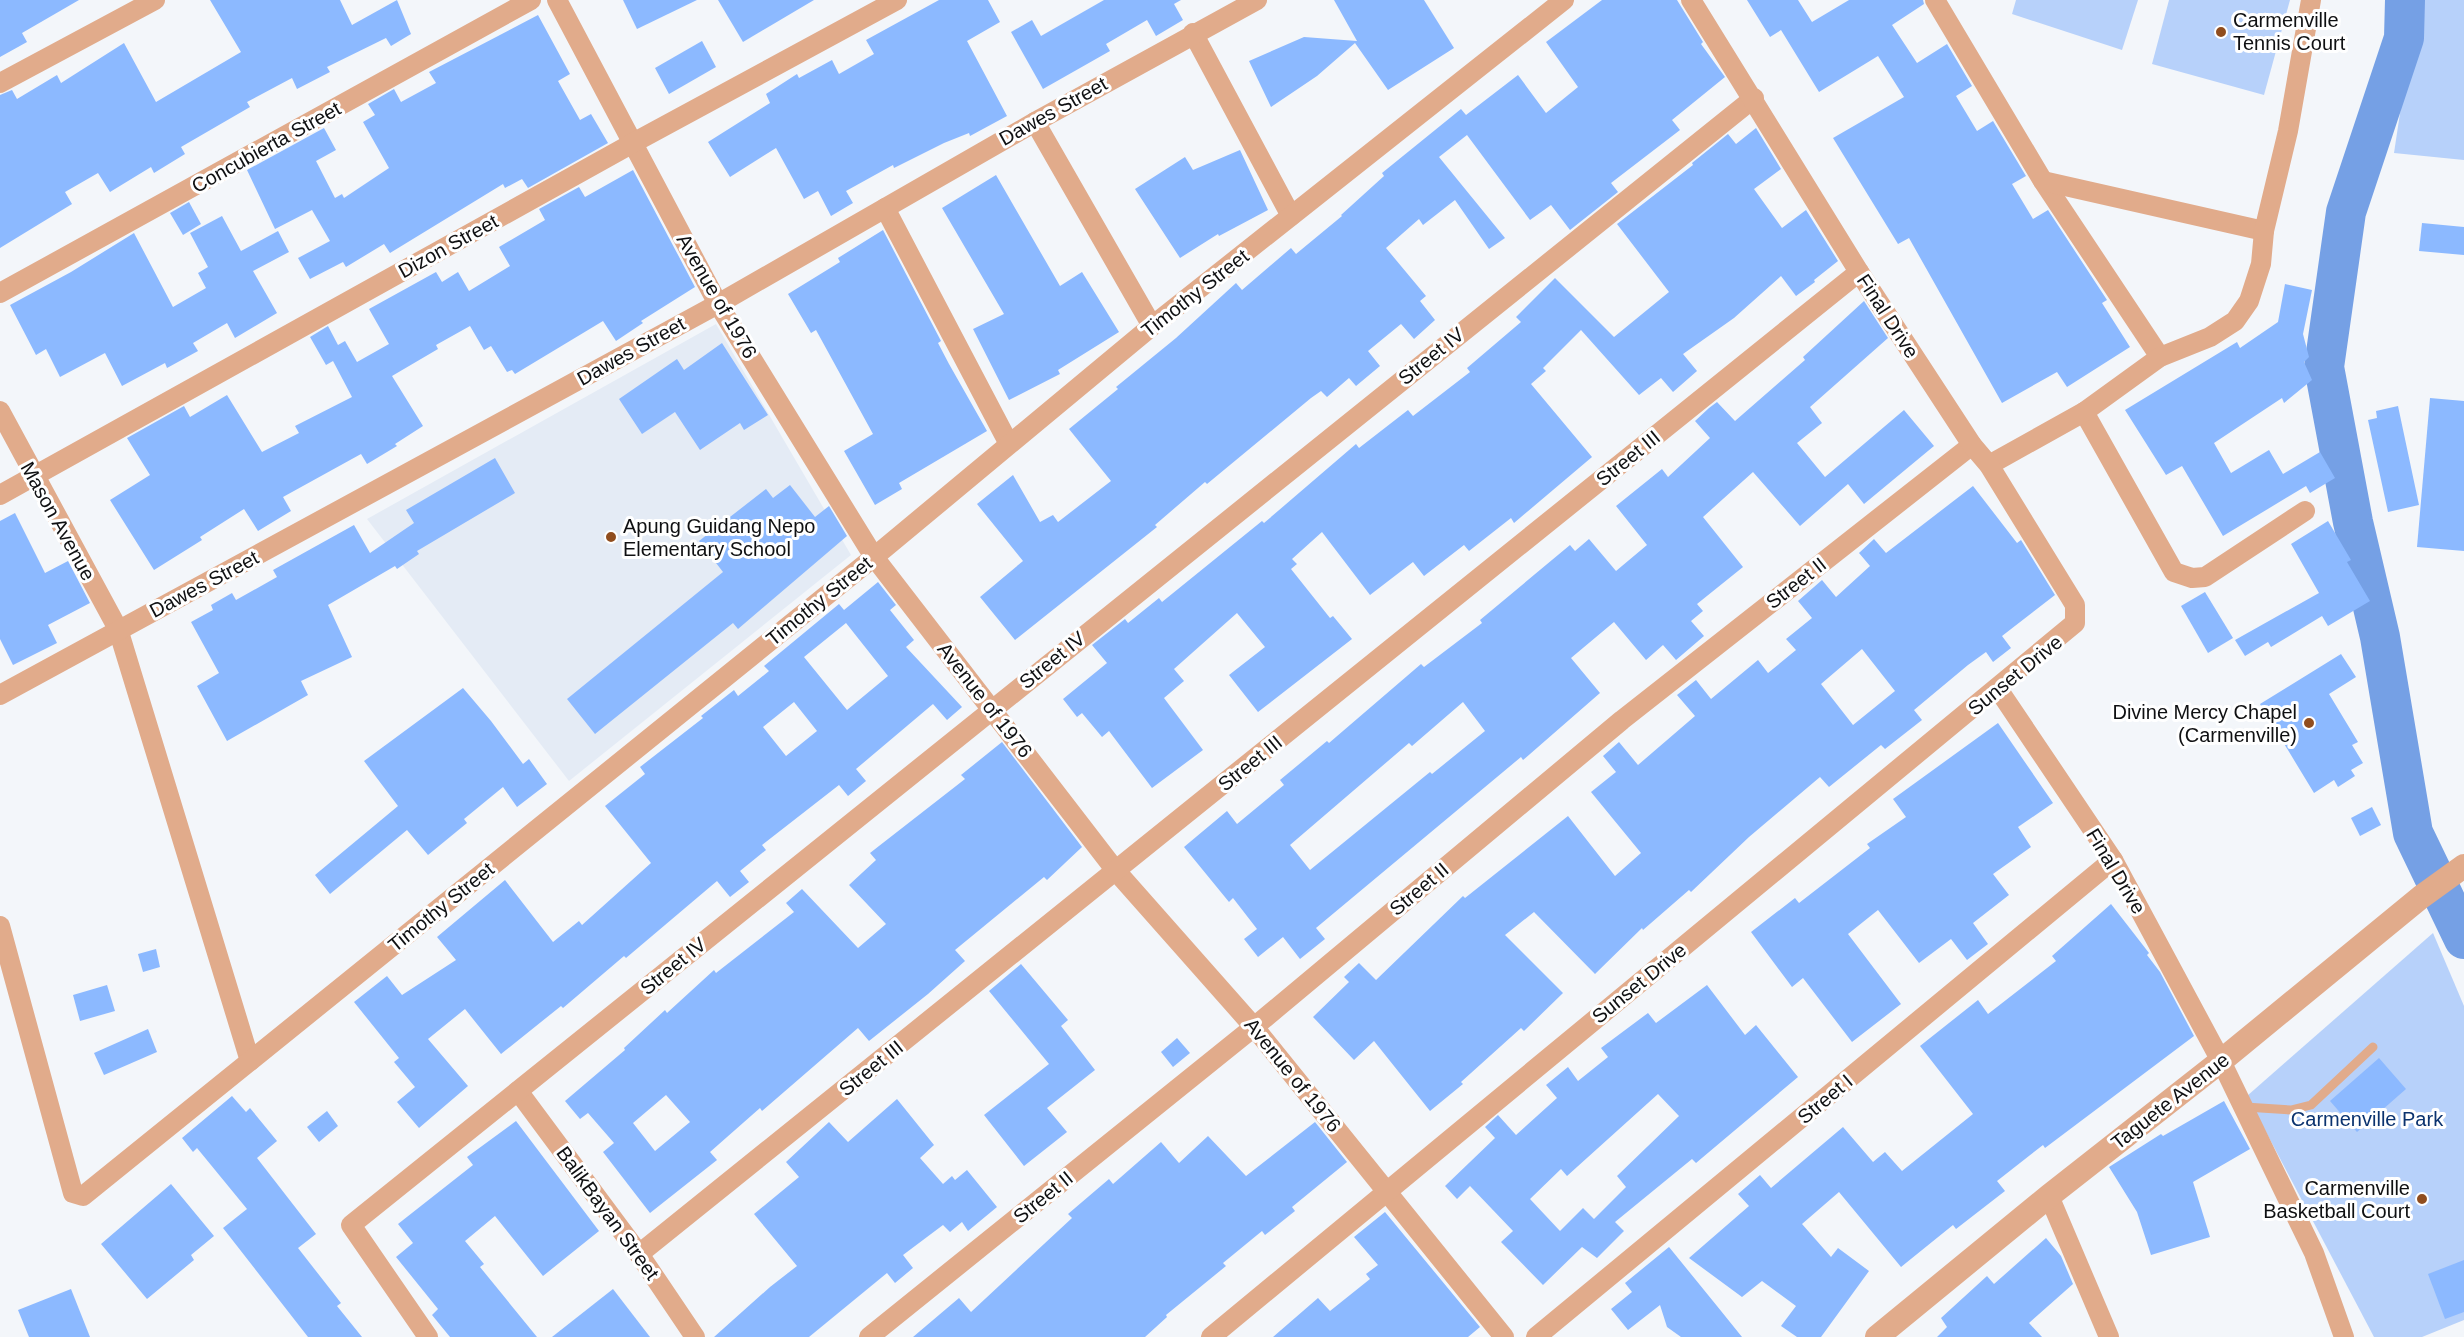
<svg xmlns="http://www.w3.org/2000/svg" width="2464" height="1337" font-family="Arial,sans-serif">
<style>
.built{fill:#e4ebf5}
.green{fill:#b7d1fa}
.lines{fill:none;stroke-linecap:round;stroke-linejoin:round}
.river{stroke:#75a0e5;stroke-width:40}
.building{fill:#8cb9ff;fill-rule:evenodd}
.service{stroke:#e1ab8b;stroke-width:9}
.minor{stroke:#e1ab8b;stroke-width:20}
.tertiary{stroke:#e1ab8b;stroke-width:24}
.poi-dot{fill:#904d1e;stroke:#fff;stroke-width:2}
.labels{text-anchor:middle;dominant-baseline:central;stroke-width:6;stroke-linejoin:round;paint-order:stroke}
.poi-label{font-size:20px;fill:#0f1012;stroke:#fff;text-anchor:start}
.street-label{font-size:20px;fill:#0f1012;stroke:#fff}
.park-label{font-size:20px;fill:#0b336f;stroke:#fff}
</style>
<rect width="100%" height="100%" fill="#f3f6fa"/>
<path class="built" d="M716,324L851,555L569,781L367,519Z"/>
<g class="green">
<path d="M2016,0H2138L2122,50L2012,14Z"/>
<path d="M2169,0H2290L2264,95L2152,64Z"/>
<path d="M2417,0H2464V160L2394,153Z"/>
<path d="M2433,933L2464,1006V1320L2422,1337H2374L2247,1096Z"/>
</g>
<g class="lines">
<path class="river" d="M2405,0L2404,38L2346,212L2324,367L2353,522L2380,637L2413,833L2464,939"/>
</g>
<g class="building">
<path d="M0,0H79L22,33L27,42L0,57Z"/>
<path d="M210,0H340L352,25L397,0L411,34L391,46L386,38L327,67L330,72L297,89L292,78L247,102L250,107L181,147L185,154L154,173L151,167L110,192L98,173L65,192L72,204L0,248V95L12,90L17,99L57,75L61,83L124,43L156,102L241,52Z"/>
<path d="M623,0H697L637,29Z"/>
<path d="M718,0H814L743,42Z"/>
<path d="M939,0H988L1000,22L967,41L1007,116L970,136L969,133L944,143L894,168L893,165L846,191L853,203L831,216L818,191L804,199L776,148L730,177L708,142L770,103L766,94L797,74L799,78L832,60L839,74L874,54L866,40Z"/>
<path d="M1104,0H1181L1174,4L1183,20L1156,36L1147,20L1106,44L1110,51L1043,89L1011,32L1032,20L1041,36Z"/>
<path d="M1334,0H1424L1454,48L1388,90L1355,43L1317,76L1271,107L1249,61L1304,37L1357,41Z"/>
<path d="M1602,0H1677L1703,42L1701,44L1725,77L1672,120L1680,130L1611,183L1618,192L1570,230L1551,205L1530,220L1467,135L1439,157L1505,238L1489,249L1455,200L1423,225L1419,219L1386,248L1426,296L1420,301L1435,320L1414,339L1401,324L1368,351L1380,366L1356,386L1349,378L1327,397L1321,391L1311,398L1207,484L1205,482L1155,525L1157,527L1015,640L980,597L1023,561L977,504L1013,475L1040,522L1053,515L1058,522L1111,481L1069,429L1118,389L1116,387L1176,338L1236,283L1242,290L1291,248L1296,254L1342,216L1341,215L1384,176L1382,173L1461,109L1466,115L1518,75L1546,113L1578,87L1546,42Z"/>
<path d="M1747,0H1798L1812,22L1849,0H1923L1924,4L1892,25L1917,63L1947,44L1972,86L1956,96L1977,131L1993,121L2026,176L2012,184L2033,219L2048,210L2107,300L2102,303L2130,347L2067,387L2057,372L2002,403L1909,238L1898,244L1833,138L1904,97L1878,56L1819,92L1781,30L1770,37Z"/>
<path d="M538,15L570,74L558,81L580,120L591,114L608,143L528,188L522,179L505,188L503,184L390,253L384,244L346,267L343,262L310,279L298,258L330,241L312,210L275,229L247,170L324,128L336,150L316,161L335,198L342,194L344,198L389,168L363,122L375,115L368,104L394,89L401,102L436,83L429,72Z"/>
<path d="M702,41L716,67L669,94L655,68Z"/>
<path d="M1756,128L1781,169L1754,189L1782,228L1806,210L1838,261L1814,280L1815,282L1796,296L1781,276L1734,318L1683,354L1697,371L1673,392L1661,378L1639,395L1581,330L1543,368L1546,371L1531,384L1592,457L1514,523L1511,518L1469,551L1464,545L1424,576L1413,562L1370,595L1322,532L1292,559L1297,564L1291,569L1330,618L1333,616L1352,639L1258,712L1229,675L1265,647L1237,613L1174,669L1184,681L1164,698L1203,750L1152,788L1109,731L1102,737L1082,713L1077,717L1063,699L1107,663L1092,645L1125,619L1128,623L1159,598L1162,602L1262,521L1264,523L1356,444L1359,448L1408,410L1413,416L1470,372L1467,368L1521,322L1516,317L1555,278L1614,337L1669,292L1617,224L1693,165L1692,163L1728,134L1736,144Z"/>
<path d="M1240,150L1268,210L1219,236L1218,234L1180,258L1135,189L1185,157L1193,170Z"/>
<path d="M633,170L695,287L641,321L643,323L616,341L603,321L515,374L512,370L507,372L491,346L484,350L470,326L436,345L438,349L392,376L423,426L395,444L397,446L367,464L361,454L283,497L291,511L258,531L244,509L200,537L202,540L154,570L110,500L150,475L127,438L184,406L190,417L227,395L262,452L299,433L295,426L352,397L333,361L326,365L310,337L328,326L338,345L345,341L357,362L389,344L369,309L436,272L442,282L458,272L469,291L510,266L499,247L545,220L539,209L579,187L585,197Z"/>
<path d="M996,175L1060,286L1082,272L1119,332L1058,370L1060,374L1009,400L973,329L1004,314L942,208Z"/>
<path d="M189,202L201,224L183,235L170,213Z"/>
<path d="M222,216L241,251L278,231L289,252L253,271L277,313L235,338L227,323L193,343L198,351L167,368L165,363L122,386L105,353L60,377L46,349L36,355L10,305L71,272L134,233L173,307L206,288L198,273L208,267L190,233Z"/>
<path d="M2422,223L2464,227V255L2419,251Z"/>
<path d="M883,230L941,341L938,343L949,364L987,431L899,483L902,489L875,505L844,451L873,434L816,330L811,333L788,294L840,262L838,258Z"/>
<path d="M2285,284L2312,290L2303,334L2309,357L2304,362L2312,380L2284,403L2282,398L2214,443L2231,473L2269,450L2283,474L2320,452L2335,478L2310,493L2306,486L2223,536L2182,466L2166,475L2125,410L2237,342L2240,348L2278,322Z"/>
<path d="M1864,301L1888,338L1810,407L1822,423L1797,443L1825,477L1904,410L1934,446L1864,504L1848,484L1800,526L1753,472L1703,517L1743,567L1697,604L1703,611L1691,621L1704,636L1676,660L1663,645L1646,660L1614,622L1571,658L1600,693L1523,760L1521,757L1316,928L1325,939L1300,959L1283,937L1258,957L1244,939L1257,929L1233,898L1229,902L1184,847L1227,811L1237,824L1284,785L1280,780L1327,741L1329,743L1421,664L1424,667L1482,623L1480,620L1570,545L1575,551L1589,539L1616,571L1647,545L1616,506L1662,469L1668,477L1710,438L1695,421L1709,408L1717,402L1735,421L1805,360L1803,357ZM1463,702L1485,731L1432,774L1430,772L1310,870L1290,845L1409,743L1412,746Z"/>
<path d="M722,343L768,415L744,430L740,423L700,450L675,412L642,434L619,399L677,359L684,370Z"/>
<path d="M2430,398L2464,401V551L2417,547Z"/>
<path d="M2398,406L2419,505L2388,512L2368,420L2377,418L2376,411Z"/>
<path d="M495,458L515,493L417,551L419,554L397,569L395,566L328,605L352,657L301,681L308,695L227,741L197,686L219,673L191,622L213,610L211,605L232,593L236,600L277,577L273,570L354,525L370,553L414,523L406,510Z"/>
<path d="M790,485L815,517L829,506L847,536L738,629L733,623L595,734L567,699L723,572L699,541L766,489L773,498Z"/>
<path d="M1973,486L2017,543L2021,540L2055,595L2002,636L2011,648L1993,662L1986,652L1968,665L1914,710L1922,720L1885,749L1881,745L1829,787L1820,777L1749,837L1691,892L1689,890L1643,930L1642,928L1595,974L1534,912L1505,935L1563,993L1524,1031L1521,1028L1461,1082L1463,1084L1430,1111L1374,1041L1354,1060L1313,1017L1349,982L1344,977L1359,963L1376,980L1463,896L1465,898L1568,816L1615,876L1641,853L1591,792L1616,772L1603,756L1619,742L1638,765L1695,716L1677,695L1696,680L1711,699L1758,660L1768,673L1796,650L1786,639L1812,618L1798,601L1822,580L1836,597L1870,566L1859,553L1874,539L1886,553ZM1862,649L1895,691L1853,725L1821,684Z"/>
<path d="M15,513L45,573L68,561L90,603L48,625L57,643L13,665L0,639V521Z"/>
<path d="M2328,521L2351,560L2347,562L2370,601L2328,626L2322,616L2271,647L2268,642L2245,656L2235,640L2319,593L2291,544Z"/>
<path d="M878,582L896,605L890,610L914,640L906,647L962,707L947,720L933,704L856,769L866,781L848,796L839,785L762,845L766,850L740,871L749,882L730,897L717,881L626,958L624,956L563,1008L561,1006L501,1054L465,1009L428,1039L468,1086L419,1128L397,1102L415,1087L394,1062L399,1058L354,1002L387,976L402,995L456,960L437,937L505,880L553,942L579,921L582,925L651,863L605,806L645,774L640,767L703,718L701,716L734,690L738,696L769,671L764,666L839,604L844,610ZM846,623L888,676L847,710L804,657ZM794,702L817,731L786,756L763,727Z"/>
<path d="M2205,592L2233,638L2208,653L2181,606Z"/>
<path d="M2341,654L2356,677L2329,694L2358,742L2352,745L2363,763L2351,770L2355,776L2338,787L2334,780L2314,793L2260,704Z"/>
<path d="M463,688L491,721L523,764L529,759L547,784L517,807L503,787L464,819L467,823L428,855L407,830L330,894L315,875L398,806L364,761Z"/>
<path d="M1998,723L2053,803L2018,827L2031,847L1993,874L2009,895L1973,923L1988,944L1967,960L1951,939L1919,963L1878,910L1848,934L1901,1004L1852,1042L1803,978L1792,987L1751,932L1795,898L1799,903L1870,848L1867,844L1906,817L1893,799Z"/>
<path d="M1002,742L1082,847L1047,880L1044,877L955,950L965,961L928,994L869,1041L858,1028L762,1111L760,1108L710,1152L717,1160L650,1213L603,1152L614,1143L588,1113L580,1119L565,1101L625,1050L624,1048L665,1010L667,1013L714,970L716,973L794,912L786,903L802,889L858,948L886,924L849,885L876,860L870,853L965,779L961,775ZM666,1095L690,1122L655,1151L633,1123Z"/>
<path d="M2372,807L2381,825L2360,836L2351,818Z"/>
<path d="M2111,904L2149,953L2147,955L2160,972L2194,1036L2045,1148L2043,1145L1997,1181L2005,1191L1956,1229L1953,1225L1901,1267L1839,1192L1802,1224L1831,1257L1838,1248L1869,1271L1821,1337H1797L1781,1326L1796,1306L1762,1281L1742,1297L1689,1258L1749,1206L1738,1194L1760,1175L1771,1188L1843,1127L1873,1162L1885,1152L1902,1171L1973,1114L1920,1046L1978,1000L1988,1014L2056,961L2052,956Z"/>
<path d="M156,949L160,967L143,972L138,954Z"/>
<path d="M1021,964L1068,1020L1061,1026L1095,1070L1047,1108L1067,1132L1024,1166L984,1115L1049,1064L989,991Z"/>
<path d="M107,985L115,1011L80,1021L73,995Z"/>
<path d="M1707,985L1745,1035L1756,1025L1798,1077L1696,1163L1692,1159L1615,1222L1624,1231L1597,1258L1582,1247L1543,1285L1501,1242L1513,1231L1470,1186L1457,1199L1445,1186L1495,1138L1485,1127L1498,1115L1516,1135L1557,1098L1546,1085L1568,1067L1578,1081L1608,1057L1601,1048L1648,1013L1656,1023ZM1658,1094L1679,1116L1617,1176L1626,1187L1594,1219L1583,1208L1560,1231L1530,1199L1561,1169L1567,1176Z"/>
<path d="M148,1029L157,1052L104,1075L94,1053Z"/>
<path d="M1177,1038L1190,1053L1173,1067L1161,1052Z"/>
<path d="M2379,1058L2406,1089L2357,1132L2330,1101Z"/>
<path d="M232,1096L246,1112L250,1108L277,1141L257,1158L316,1234L298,1248L341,1303L337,1306L362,1337H308L223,1228L247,1209L197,1148L193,1152L182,1138Z"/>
<path d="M897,1099L934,1145L920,1158L943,1184L952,1176L955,1180L967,1170L997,1207L968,1231L962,1222L950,1232L943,1225L903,1255L913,1268L895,1283L887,1273L809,1337H714L770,1287L797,1266L754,1214L799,1177L786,1162L829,1122L848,1142Z"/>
<path d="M2224,1101L2250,1149L2193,1182L2210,1237L2151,1255L2137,1212L2109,1167L2161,1134L2163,1136Z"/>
<path d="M327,1111L338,1126L319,1142L307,1127Z"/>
<path d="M516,1121L599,1231L543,1276L495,1216L465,1241L484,1264L480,1267L537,1337H450L432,1315L438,1309L396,1257L413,1243L398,1224L473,1165L467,1157Z"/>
<path d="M1315,1122L1347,1162L1292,1207L1295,1211L1265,1235L1262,1231L1223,1263L1226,1266L1166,1315L1167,1317L1145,1337H913L959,1298L971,1312L1072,1218L1068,1214L1109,1179L1113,1184L1161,1142L1179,1163L1208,1136L1246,1176Z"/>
<path d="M171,1184L214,1236L191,1255L194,1260L147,1299L101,1244Z"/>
<path d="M1385,1212L1480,1327L1468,1337H1273L1318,1298L1330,1311L1370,1279L1366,1274L1378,1265L1354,1237Z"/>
<path d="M2046,1238L2061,1256L2073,1284L2029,1323L2042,1337H1937L1947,1327L1941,1318L1987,1276L1994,1284Z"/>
<path d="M1669,1247L1717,1306L1742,1337H1681L1667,1327L1660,1305L1628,1330L1611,1309L1632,1292L1625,1283Z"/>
<path d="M2464,1260V1312L2445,1319L2428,1274Z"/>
<path d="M71,1289L90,1337H29L18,1310Z"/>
<path d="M613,1289L650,1337H552Z"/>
</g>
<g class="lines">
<path class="service" d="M2245,1107L2291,1110L2311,1105L2373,1047"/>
<g class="minor">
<path d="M557,0L718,304L874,557L1116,871L1254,1027L1504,1337"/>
<path d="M1935,0L2043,181L2160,357"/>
<path d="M1193,33L1291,216"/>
<path d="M0,83L155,0"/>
<path d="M1035,122L1152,326"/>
<path d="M2043,181L2264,231"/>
<path d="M885,208L1009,444"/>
<path d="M0,293L531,0"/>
<path d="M0,411L118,629L250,1061"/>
<path d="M2084,412L2174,572L2192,578L2205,577L2305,511"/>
<path d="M1989,465L2084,412L2160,357L2210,337L2235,321L2249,301L2261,264L2264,231L2288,131L2311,0"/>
<path d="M0,495L633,143L897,0"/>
<path d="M1998,689L2113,860L2221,1061L2314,1253L2344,1337"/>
<path d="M0,695L718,304L1035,122L1257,0"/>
<path d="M0,926L73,1193L83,1196L874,557L1152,326L1564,0"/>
<path d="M518,1091L639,1254L695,1337"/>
<path d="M2049,1196L2109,1337"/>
<path d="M639,1254L1859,272"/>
<path d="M428,1337L351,1225L1754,98"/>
<path d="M869,1337L1254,1027L1622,720L1972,445"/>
<path d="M1211,1337L2075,623V605L1989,465L1972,445L1859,272L1691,0"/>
<path d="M1536,1337L2113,860"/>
</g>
<path class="tertiary" d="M1877,1337L2049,1196L2221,1061L2421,897L2464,866"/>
</g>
<g class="poi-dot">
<circle cx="2221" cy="32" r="6"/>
<circle cx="611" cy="537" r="6"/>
<circle cx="2309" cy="723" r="6"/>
<circle cx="2422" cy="1199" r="6"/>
</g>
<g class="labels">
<g class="poi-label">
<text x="2233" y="20">Carmenville<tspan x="2233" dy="23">Tennis Court</tspan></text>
<text x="623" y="526">Apung Guidang Nepo<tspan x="623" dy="23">Elementary School</tspan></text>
<text x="2297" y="712" text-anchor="end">Divine Mercy Chapel<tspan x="2297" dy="23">(Carmenville)</tspan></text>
<text x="2410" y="1188" text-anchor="end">Carmenville<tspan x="2410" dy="23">Basketball Court</tspan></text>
</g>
<g class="street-label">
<text transform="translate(1053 111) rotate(-29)">Dawes Street</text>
<text transform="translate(266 147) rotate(-29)">Concubierta Street</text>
<text transform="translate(448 246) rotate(-29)">Dizon Street</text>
<text transform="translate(1195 293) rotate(-38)">Timothy Street</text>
<text transform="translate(717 296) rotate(60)">Avenue of 1976</text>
<text transform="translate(1888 316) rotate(57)">Final Drive</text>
<text transform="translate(631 351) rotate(-29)">Dawes Street</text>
<text transform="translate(1431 356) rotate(-39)">Street IV</text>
<text transform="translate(1628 458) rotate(-39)">Street III</text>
<text transform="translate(58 521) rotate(61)">Mason Avenue</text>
<text transform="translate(1796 583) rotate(-38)">Street II</text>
<text transform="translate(204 584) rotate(-28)">Dawes Street</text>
<text transform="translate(819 601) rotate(-39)">Timothy Street</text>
<text transform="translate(1052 660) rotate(-39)">Street IV</text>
<text transform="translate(2015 675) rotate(-39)">Sunset Drive</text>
<text transform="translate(985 700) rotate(52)">Avenue of 1976</text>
<text transform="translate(1250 763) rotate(-39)">Street III</text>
<text transform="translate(2116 871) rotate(59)">Final Drive</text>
<text transform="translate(1419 889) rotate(-40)">Street II</text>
<text transform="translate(441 907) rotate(-39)">Timothy Street</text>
<text transform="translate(673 966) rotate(-39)">Street IV</text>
<text transform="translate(1639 983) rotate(-39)">Sunset Drive</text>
<text transform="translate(871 1068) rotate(-39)">Street III</text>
<text transform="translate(1293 1075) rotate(51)">Avenue of 1976</text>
<text transform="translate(1825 1099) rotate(-40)">Street I</text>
<text transform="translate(2170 1101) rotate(-38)">Taguete Avenue</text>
<text transform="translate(1043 1197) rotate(-39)">Street II</text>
<text transform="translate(608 1213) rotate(54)">BalikBayan Street</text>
</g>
<g class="park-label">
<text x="2367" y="1119">Carmenville Park</text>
</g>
</g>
</svg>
